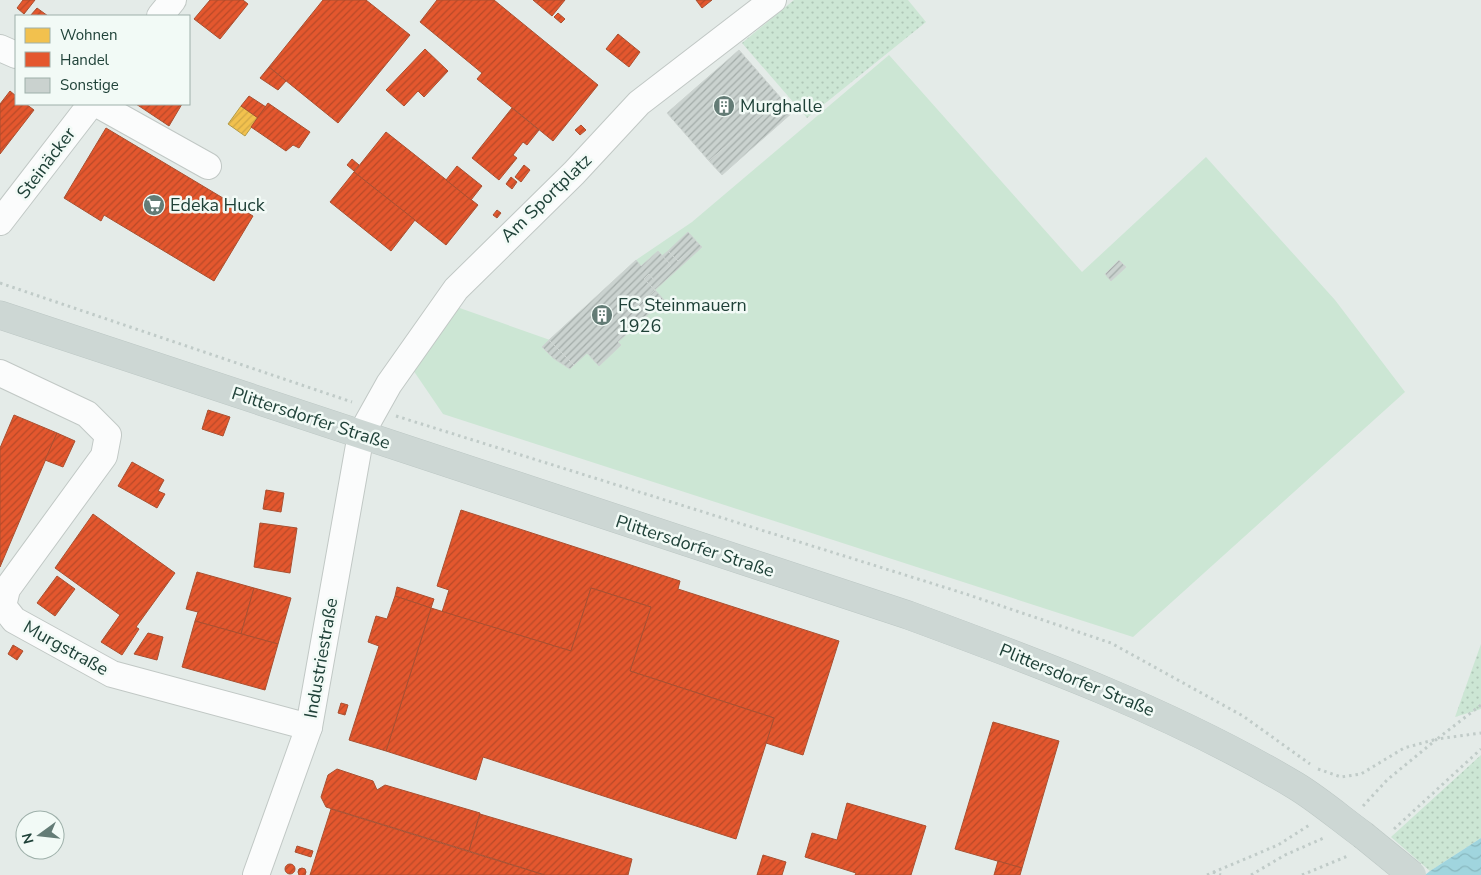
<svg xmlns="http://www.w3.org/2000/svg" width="1481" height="875" font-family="'Nunito Sans',sans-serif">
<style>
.grass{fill:url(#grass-dots)}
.pitch{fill:#cce6d4}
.water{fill:url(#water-waves)}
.homes{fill:url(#homes-hatch);stroke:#b39b47}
.shops{fill:url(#shops-hatch);stroke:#a95031}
.building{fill:url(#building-hatch);stroke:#cdd4d1}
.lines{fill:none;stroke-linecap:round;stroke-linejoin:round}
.minor-casing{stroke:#c1c8c5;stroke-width:28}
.major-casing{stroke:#bcc7c4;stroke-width:29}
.path{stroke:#c0cbc8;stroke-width:3;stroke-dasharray:2.5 4;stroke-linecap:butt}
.minor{stroke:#fbfcfc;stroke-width:26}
.major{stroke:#cdd7d4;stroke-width:28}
.major-bridge-casing{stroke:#bcc7c4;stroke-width:29;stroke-linecap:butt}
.major-bridge{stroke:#cdd7d4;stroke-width:28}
.labels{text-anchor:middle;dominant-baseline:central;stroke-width:5;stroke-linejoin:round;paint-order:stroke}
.poi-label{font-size:18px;fill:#1f4138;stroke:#f2faf6;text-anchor:start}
.street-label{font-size:18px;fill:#1f4138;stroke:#f2faf6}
</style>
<defs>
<pattern id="grass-dots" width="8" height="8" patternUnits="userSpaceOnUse" patternTransform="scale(1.25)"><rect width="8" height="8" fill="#cce6d4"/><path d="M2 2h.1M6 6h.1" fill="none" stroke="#afc6b7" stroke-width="1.8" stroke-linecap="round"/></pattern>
<pattern id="water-waves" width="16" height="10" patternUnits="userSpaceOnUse" patternTransform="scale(1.25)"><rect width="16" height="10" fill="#a0d5de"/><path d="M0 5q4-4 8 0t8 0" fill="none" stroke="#89b8bf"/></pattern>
<pattern id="homes-hatch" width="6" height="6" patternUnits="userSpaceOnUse" patternTransform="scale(1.25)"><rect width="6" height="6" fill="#f2c14e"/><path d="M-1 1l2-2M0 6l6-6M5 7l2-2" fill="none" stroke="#cfa745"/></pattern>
<pattern id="shops-hatch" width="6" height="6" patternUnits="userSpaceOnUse" patternTransform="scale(1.25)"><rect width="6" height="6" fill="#e4572e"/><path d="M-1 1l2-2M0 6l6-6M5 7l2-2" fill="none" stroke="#b84a28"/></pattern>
<pattern id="building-hatch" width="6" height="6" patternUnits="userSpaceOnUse" patternTransform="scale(1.25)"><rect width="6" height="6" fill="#cad2cf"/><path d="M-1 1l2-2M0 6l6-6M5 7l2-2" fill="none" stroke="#a3aca9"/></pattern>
</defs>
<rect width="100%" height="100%" fill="#e4ebe8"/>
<g class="grass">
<path d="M794,0H908L926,22L807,118L742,43Z"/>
<path d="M1481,644V709L1455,717Z"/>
<path d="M1481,755V838L1430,871L1391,837Z"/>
</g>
<path class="pitch" d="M889,55L1082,272L1206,157L1335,300L1405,392L1133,637L443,414L411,367L454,306L550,340L636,260L692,222Z"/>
<path class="water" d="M1481,838V875H1425L1430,871Z"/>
<path class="homes" d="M241,106L258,118L245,136L228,124Z"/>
<g class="shops">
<path d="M23,0H35L24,14L17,8Z"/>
<path d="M210,0H243L248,4L220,39L194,19Z"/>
<path d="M323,0H366L410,35L338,123L269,67Z"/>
<path d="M437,0H494L598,85L553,141L477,79L482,73L420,22Z"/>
<path d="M533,0H565L552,16Z"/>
<path d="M696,0H712L702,8Z"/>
<path d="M37,8L48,16H30Z"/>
<path d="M558,13L565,19L561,23L554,17Z"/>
<path d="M618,34L640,52L629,67L606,49Z"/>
<path d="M425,49L448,71L424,97L418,91L404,106L386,90Z"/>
<path d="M269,67L286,81L278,90L260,78Z"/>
<path d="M10,91L16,96V104H26L34,110L0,154V104Z"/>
<path d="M249,96L266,107L258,118L241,106Z"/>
<path d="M268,103L310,132L299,148L293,145L286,151L251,127Z"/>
<path d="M136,104H182L169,126Z"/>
<path d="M512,108L539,130L527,145L523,142L513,155L517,158L499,180L472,158Z"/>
<path d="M581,125L586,130L580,135L575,130Z"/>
<path d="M106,128L253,216L214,281L104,215L101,221L64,198Z"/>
<path d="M386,132L478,205L446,245L354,172Z"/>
<path d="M352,159L359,165L354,171L347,165Z"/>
<path d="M524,165L530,170L521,182L515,177Z"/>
<path d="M457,166L482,186L471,200L446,180Z"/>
<path d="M354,172L415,220L391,251L330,202Z"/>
<path d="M511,177L517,182L512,189L506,184Z"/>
<path d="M497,210L501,213L497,218L493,215Z"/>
<path d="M208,410L230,417L223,436L202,429Z"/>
<path d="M14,415L57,433L0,567V448Z"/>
<path d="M57,433L75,441L63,467L45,460Z"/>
<path d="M132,462L164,480L158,491L165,494L157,508L118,486Z"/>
<path d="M266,490L284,493L281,512L263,509Z"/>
<path d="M461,510L680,581L678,589L839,641L803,755L766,743L774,718L630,671L651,607L591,588L571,651L442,612L449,590L437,586Z"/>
<path d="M93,514L175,573L136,627L139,629L122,655L101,642L120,615L55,568Z"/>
<path d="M260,523L297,528L290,573L254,567Z"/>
<path d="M197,572L254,588L241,634L195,621L198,612L186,609Z"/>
<path d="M57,576L75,589L55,616L37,603Z"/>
<path d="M397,587L434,599L431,608L395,596Z"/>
<path d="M254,588L291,598L278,644L241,634Z"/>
<path d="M591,588L651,607L630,671L774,718L736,839L483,757L476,780L386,751L431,608L571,651Z"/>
<path d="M395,596L431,608L386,751L349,740L379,646L368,642L376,616L387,619Z"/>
<path d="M195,621L278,644L265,690L182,667Z"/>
<path d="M148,633L163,637L157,660L134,654Z"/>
<path d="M13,645L23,651L17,660L8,654Z"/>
<path d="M341,703L348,705L345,715L338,713Z"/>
<path d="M993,722L1059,741L1022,868L955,849Z"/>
<path d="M337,769L373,781L377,790L385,785L480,813L469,851L326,807L321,797L328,775Z"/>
<path d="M847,803L926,826L911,875H855L856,873L805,857L812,833L837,840Z"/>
<path d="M331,809L499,861L545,875H310Z"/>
<path d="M480,814L632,859L628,875H545L469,851Z"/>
<path d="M297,846L313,851L311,857L295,852Z"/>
<path d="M763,855L786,862L782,875H757Z"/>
<path d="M998,861L1022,868L1020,875H994Z"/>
<circle cx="290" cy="869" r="5"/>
<circle cx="302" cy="872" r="4"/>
</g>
<g class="building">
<path d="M739,50L781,98L709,161L667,113Z"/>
<path d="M781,98L793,112L722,175L709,161Z"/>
<path d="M688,232L698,243L678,261L668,251Z"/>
<path d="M698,243L702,247L655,290L644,279L649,274L654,280L671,265L662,256L668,251L678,261Z"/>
<path d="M658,251L671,265L654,280L649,274L644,279L655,290L574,365L549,340L636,260L641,266Z"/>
<path d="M1119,260L1126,267L1111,281L1105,274Z"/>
<path d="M655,290L664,300L618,342L621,345L599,366L587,353Z"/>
<path d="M549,340L574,365L570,369L553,358L542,347Z"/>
</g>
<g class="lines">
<g class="minor-casing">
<g id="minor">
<path d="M160,16L173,0"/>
<path d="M0,48L16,55"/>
<path d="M97,104L208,166"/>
<path d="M0,222L91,104"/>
<path d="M0,373L87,414L108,435L104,456L7,589L3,606L14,620L112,674L309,727"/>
<path d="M256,875L309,727L361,434L389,384L456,289L574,173L639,103L773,0"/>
</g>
</g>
<g class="major-casing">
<path id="major" d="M0,315L908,615C1041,664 1174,713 1296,786C1319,800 1341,819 1363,835"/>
</g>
<g class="path">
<path d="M0,283L352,402"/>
<path d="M396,416L966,594L1111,643L1243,716L1310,764"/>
<path d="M1318,769L1341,777L1361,774L1404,748L1437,739L1481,705"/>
<path d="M1363,806L1387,780L1437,739L1481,733"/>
<path d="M1394,829L1481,749"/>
<path d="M1213,872L1221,875"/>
<path d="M1207,875L1278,845L1311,824"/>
<path d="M1251,875L1285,855L1326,837"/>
<path d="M1302,875L1350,855"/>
</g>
<use href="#minor" class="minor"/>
<use href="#major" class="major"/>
<g class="major-bridge-casing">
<path id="major-bridge" d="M1363,835L1412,875"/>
</g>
<use href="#major-bridge" class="major-bridge"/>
</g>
<defs>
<g id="building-disc" transform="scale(1.125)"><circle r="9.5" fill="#647c76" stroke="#f2faf6"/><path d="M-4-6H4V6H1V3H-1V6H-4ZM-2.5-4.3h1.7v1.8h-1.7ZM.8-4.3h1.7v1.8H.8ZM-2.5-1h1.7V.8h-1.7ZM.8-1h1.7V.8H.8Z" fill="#fff"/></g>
<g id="supermarket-disc" transform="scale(1.125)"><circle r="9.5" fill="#647c76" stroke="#f2faf6"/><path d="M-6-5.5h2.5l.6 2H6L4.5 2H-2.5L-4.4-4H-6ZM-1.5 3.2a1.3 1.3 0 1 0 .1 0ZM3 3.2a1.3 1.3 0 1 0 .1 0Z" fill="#fff"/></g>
</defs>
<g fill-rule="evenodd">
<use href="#building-disc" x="724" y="106"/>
<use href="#supermarket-disc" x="154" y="205"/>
<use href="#building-disc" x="602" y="315"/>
</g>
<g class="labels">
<g class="poi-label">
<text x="740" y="106">Murghalle</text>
<text x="170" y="205">Edeka Huck</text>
<text x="618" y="305">FC Steinmauern<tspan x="618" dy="21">1926</tspan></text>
</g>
<g class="street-label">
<text transform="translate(46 163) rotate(-53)">Steinäcker</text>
<text transform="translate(546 198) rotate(-44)">Am Sportplatz</text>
<text transform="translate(311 418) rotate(18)">Plittersdorfer Straße</text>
<text transform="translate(695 546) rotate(18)">Plittersdorfer Straße</text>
<text transform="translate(66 648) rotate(29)">Murgstraße</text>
<text transform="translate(321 658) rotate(-80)">Industriestraße</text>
<text transform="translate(1077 680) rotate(22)">Plittersdorfer Straße</text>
</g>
</g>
<rect x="15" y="15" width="175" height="90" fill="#f2faf6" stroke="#9eb0aa"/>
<rect x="25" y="28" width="25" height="15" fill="#f2c14e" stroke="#9eb0aa"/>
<text x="60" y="40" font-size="15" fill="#1f4138">Wohnen</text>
<rect x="25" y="52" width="25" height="15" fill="#e4572e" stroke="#9eb0aa"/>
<text x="60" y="65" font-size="15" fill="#1f4138">Handel</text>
<rect x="25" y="78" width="25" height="15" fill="#cad2cf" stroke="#9eb0aa"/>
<text x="60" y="90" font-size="15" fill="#1f4138">Sonstige</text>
<g transform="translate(40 835) rotate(255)"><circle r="24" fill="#f2faf6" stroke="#9eb0aa"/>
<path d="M0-4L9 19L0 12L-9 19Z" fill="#647c76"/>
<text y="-8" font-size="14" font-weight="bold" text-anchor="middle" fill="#1f4138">N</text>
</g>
</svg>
